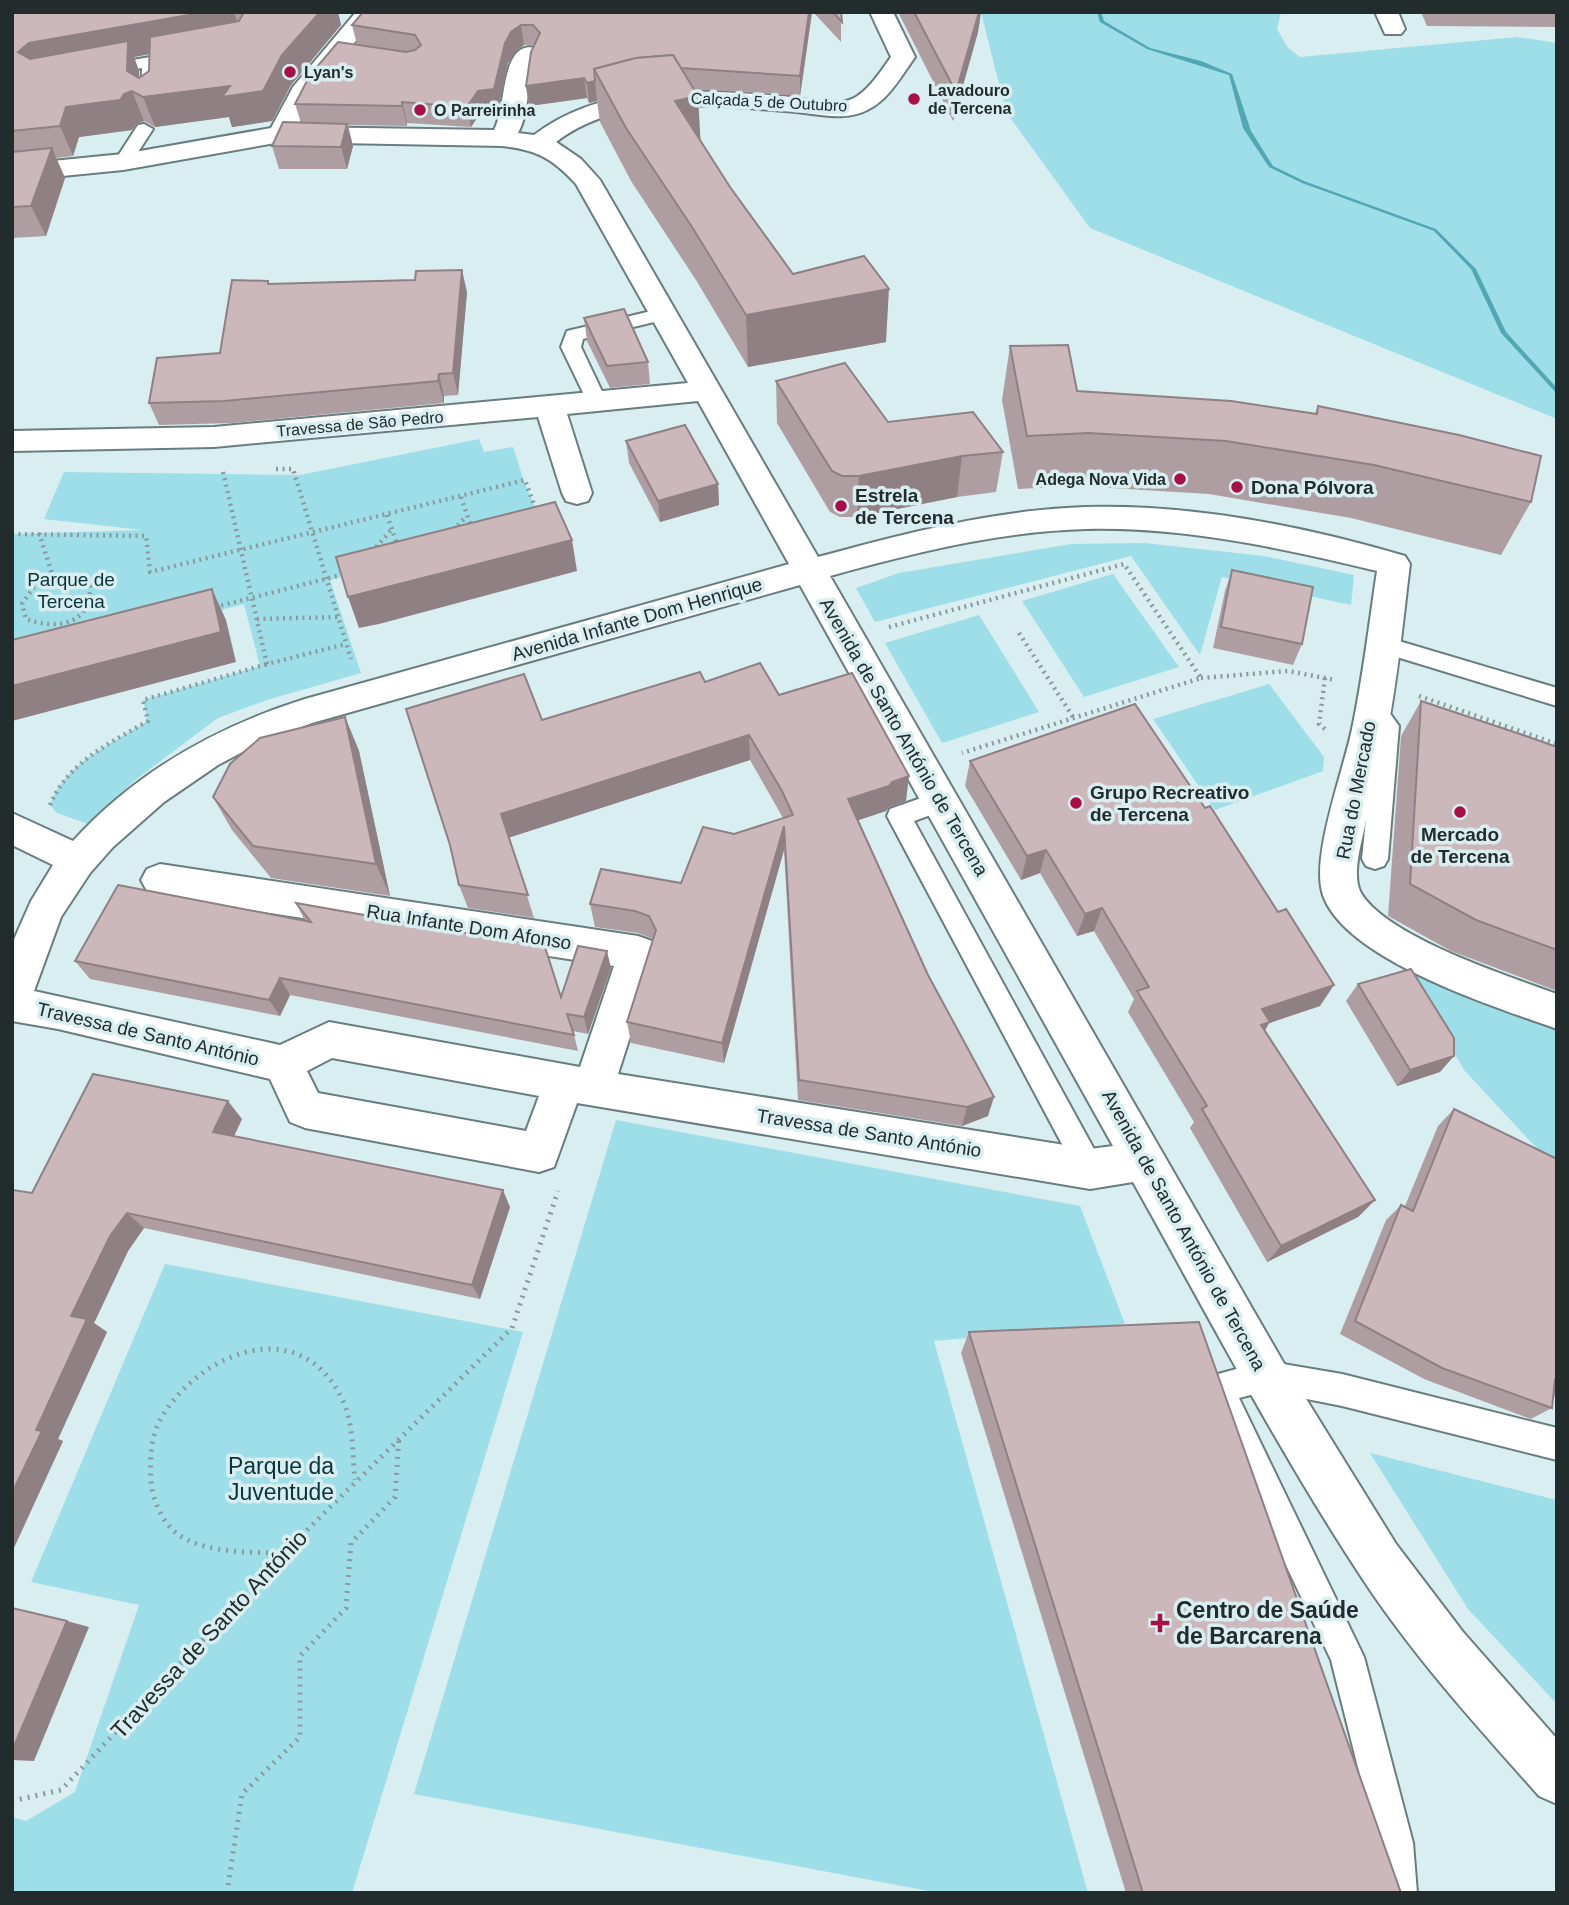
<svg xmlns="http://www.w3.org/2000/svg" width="1569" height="1905" font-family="Arial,sans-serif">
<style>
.green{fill:#9edee8}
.water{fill:#52a7b4}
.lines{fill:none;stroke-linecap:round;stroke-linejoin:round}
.lane-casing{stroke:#697d80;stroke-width:4}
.street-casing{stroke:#697d80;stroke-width:4}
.path-far1{stroke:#8a9a9c;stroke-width:4.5;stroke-dasharray:2 4.5;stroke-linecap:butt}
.path{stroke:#8a9a9c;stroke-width:5;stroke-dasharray:2 6;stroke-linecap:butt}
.lane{fill:#fff;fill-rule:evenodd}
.street{fill:#fff;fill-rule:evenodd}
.wall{fill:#af9ea1;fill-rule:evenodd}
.shaded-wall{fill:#8f8183}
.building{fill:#ccb8bb;stroke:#8f8183;stroke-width:2}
.poi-dot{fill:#a61047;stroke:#d9eef1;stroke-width:2.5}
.labels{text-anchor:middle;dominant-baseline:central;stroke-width:7;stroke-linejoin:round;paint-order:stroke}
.far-poi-label{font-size:16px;font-weight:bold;fill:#232c2d;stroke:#d9eef1;text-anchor:start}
.far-street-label{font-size:16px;fill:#232c2d;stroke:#d9eef1}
.poi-label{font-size:19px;font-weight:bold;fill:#232c2d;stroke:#d9eef1;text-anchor:start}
.park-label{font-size:19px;fill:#09343a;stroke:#d9eef1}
.street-label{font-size:19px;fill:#232c2d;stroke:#d9eef1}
.near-park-label{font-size:23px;fill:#09343a;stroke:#d9eef1}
.near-poi-label{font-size:23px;font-weight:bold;fill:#232c2d;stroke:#d9eef1;text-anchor:start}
.near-street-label{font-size:23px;fill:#232c2d;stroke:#d9eef1}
</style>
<rect width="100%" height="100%" fill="#d9eef1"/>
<g class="green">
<path d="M981,12H1281L1277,29L1288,48L1300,57L1517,37L1557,43V419L1090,228L1006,112Z"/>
<path d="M479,439L484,452L513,447L524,481L544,528L330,580L361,673L267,700L218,718L134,781L88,824L57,813L50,805C63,764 113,743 147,721L143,700L260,666L244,604L12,665V534L143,530L44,519L64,472L300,475Z"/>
<path d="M1144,543L1264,556L1354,575L1351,605L1222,577L1200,655L1131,556L875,622L856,588L899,573L1071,544Z"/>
<path d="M1113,574L1179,667L1084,697L1022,601Z"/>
<path d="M979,615L1039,712L942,743L885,643Z"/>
<path d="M1269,684L1324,757L1323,771L1215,810L1153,719Z"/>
<path d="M1398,955L1557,1028V1170L1464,1070Z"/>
<path d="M616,1120L1080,1206L1125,1324L934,1341L1088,1893H939L414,1794Z"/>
<path d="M165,1264L523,1332L352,1893H12V1817L26,1821L75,1792L139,1605L31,1582Z"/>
<path d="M1370,1453L1557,1500V1704L1468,1609Z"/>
</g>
<path class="water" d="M1097,12H1101L1104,21L1150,48L1201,61L1232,74L1251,131L1273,166L1304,181L1436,229L1476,269L1506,332L1557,388V394L1501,333L1471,269L1434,231L1302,183L1269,167L1243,128L1229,75L1147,49L1100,22Z"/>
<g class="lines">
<g class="lane-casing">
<g id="lane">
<path d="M150,57L158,62L157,96L149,101L141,96L142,68L104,75L96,70L104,65Z"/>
<path d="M144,124L153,129L129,166L123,167L117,166L114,162L138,125Z"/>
<path d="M664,308L671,310L674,314L671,318L583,339L581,347L607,402L604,407H590L561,347L567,331Z"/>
<path d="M1382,636L1557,688V706L1374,650L1371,644L1374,638Z"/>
<path d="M1373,698L1381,701L1399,726L1388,859L1384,866L1375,869L1366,866L1362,859L1375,728L1361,707L1365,701Z"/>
<path d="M941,791L950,794L953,801L950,808L914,821L1100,1160L1104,1169L1100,1178L1090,1182L1080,1178L887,816L890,809Z"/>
<path d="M1266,1361L1342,1374L1557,1428V1460L1342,1406L1266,1391L1239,1398L1364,1657L1413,1843L1417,1893H1381L1377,1843L1331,1660L1202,1388L1207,1377Z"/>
</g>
</g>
<g class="street-casing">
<g id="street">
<path d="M356,12H379L313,94L297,127L494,130C507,107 500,39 536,48L540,53C524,76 532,108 518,133L534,135C605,81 698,90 782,96C802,98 826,105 846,101C865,97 880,72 891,57L870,12H893L915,57C902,75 889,99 869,109C846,122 820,114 795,112C717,106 622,91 556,142L581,159L600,180L818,557C905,533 995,510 1085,507C1191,504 1304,526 1405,556L1410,564C1403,620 1398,677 1387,732C1380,765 1370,797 1364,830C1360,848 1352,877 1361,893C1387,937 1508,976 1557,994V1029C1496,1007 1345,960 1323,895C1310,858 1344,769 1352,729C1363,677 1369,624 1377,571C1282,548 1185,527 1087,529C1000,531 913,553 830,576L1282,1360L1396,1544L1463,1632L1557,1739V1804L1539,1796C1477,1726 1413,1656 1362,1578C1279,1452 1207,1314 1133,1182L1090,1189L577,1103L554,1167L539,1172L305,1128L290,1122L270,1079L58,1029L12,1021V944L31,901L53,865L12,845V813L73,841C137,771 216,727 305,699L789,564L698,401L567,414L592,493L588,501L577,504L566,501L562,493L538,417L214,447L12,451V431L214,427L688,383L576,184C552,158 537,150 502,146L281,142L123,170L12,181V165L123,154L271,128L293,87ZM800,585L1113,1146L1090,1149L618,1074L657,953L652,941L638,936L160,864L147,869L141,880L147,891L160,896L614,966L580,1067L329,1022L280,1045L34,991L61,917L90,873L113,847L164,802L218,765L261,742L312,723ZM332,1058L539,1096L526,1131L318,1093L307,1071Z"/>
<path d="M1375,12H1398L1405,29L1401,34H1385Z"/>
</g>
</g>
<g class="path-far1">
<path d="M276,469H293L351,659"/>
<path d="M223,472L267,664L346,644"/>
<path d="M461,497L472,529"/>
<path d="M387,515L398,547"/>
<path d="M453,530L467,516"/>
<path d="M39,533L53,577"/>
<path d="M12,534L146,536L150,572L525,480L536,510"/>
<path d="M372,552L392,529"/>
<path d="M53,577L77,578L90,586C92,625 56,630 26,619L22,604L33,588Z"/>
<path d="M215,607L345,574"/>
<path d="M257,619L338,617"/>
<path d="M889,627L1124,564L1201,678L962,753"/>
<path d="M1019,633L1073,717"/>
<path d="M1201,678L1288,671L1335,680"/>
<path d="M1325,678L1319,724L1326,730"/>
<path d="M1419,696L1557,744"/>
<path d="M50,805C68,762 110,743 148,721L143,700L267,664"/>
</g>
<g class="path">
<path d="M284,1553C250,1552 211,1554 180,1536C163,1524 153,1502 151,1481C150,1458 150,1435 163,1415C203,1351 299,1314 341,1397C354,1421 352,1453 355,1480"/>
<path d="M12,1801L61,1790L307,1530L512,1328L558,1191"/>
<path d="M227,1893L242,1794L300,1737V1656L346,1608L351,1543L395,1497L399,1437"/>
</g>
<use href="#lane" class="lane"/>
<use href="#street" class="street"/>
</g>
<g class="wall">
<path d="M12,12H338L341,25L291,85L272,121L232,127L229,117L155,127L144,121L136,124L132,130L79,137L73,156L56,158L65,178L46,236L12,238ZM149,54V71L139,78V71L134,57Z"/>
<path d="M363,12H812L800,96L694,89L700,140L730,187L793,274L886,342L748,367L696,280L631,181L600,122L597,101L589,103L587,98L529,106L526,86L534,45H524L515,52L508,63L498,110L481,112L471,127L407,123V126L348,125L353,146L347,169H279L272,146L301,123L295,104L357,45L352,25Z"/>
<path d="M813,12H841V42Z"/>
<path d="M898,12H981L978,32L953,121Z"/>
<path d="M1421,12H1557V27L1427,26Z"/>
<path d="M269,284L467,292L458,395L444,396V403L233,423L159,425L149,403L220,353Z"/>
<path d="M584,318L648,362L650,384L610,388L587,341Z"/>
<path d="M1010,346L1077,391L1315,414L1318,406L1531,502L1501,555L1351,518L1209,494L1077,486L1018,489L1002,400Z"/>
<path d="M776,381L888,422L1003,452L996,492L957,497L857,517H840L830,512L777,423Z"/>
<path d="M626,441L718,484L719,505L660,522L629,463Z"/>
<path d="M1232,570L1302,644L1293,665L1213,648L1225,591Z"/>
<path d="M705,682L779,695L906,801L889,807L886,811L858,820L988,1116L962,1126L798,1100L784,850L724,1063L631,1043L627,1022L653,939L638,933L595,927L590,904L681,883L734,834L783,818L750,760L509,837L534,918L468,908L459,885L542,720Z"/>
<path d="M1421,701L1557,747V991L1451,951L1388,916L1401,736Z"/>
<path d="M345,717L359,751L390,896L271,878L232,830L213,797Z"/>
<path d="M970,761L1320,1006L1269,1023L1265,1031L1375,1200L1358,1217L1267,1262L1190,1128L1194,1122L1128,1012L1134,999L1094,931L1077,936L1040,873L1021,880L965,786Z"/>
<path d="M296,903L561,997L611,968L588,1034L573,1031L578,1051L290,995L280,1016L90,979L75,961L305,921Z"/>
<path d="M1358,984L1440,1072L1397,1086L1346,1001Z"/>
<path d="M1454,1109L1557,1159V1397L1553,1396L1552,1408L1531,1419L1424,1379L1340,1334L1386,1220L1401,1205L1405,1206L1438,1126Z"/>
<path d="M242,1119L234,1136L510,1207L480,1299L144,1228L128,1251L94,1323L107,1332L58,1439L63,1441L12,1552V1192L32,1193Z"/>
<path d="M969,1332L1401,1893H1126L961,1353Z"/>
</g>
<g class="shaded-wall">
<path d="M206,12H234L242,37L134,57L139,71V95L127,71L32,82L18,52L29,43Z"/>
<path d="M320,12H338L341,25L291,85L272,121L232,127L229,117L155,127L143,97Z"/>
<path d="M809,12H812L800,96V76Z"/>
<path d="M979,12H981L978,32L953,121L956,92Z"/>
<path d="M521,25L524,45L515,52L508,63L498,110L481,112L471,127L467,107L478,91L511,32Z"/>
<path d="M584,78L587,98L529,106L526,86Z"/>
<path d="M595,81L597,101L589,103L587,83Z"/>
<path d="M132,91L144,121L136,124L132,130L79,137L73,156L60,126L66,107Z"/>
<path d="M698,96L701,149L675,101Z"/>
<path d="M402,102L407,123V126L402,106Z"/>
<path d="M347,124L353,146L347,169L341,147Z"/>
<path d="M52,148L65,178L46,236L31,206Z"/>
<path d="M462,270L467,292L458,395L453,373Z"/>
<path d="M889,289L886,342L748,367L746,315Z"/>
<path d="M439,374L444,396V403L438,381Z"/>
<path d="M962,456L957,497L857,517L859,476Z"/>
<path d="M718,484L719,505L660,522L658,501Z"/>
<path d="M572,540L577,571L379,624L359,628L348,597Z"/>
<path d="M212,589L226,620L236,662L12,721V686Z"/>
<path d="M345,717L359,751L390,896L376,864Z"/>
<path d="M749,735L750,760L508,838L501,814Z"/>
<path d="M909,776L906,801L889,807L886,811L847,824L848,799Z"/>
<path d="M784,826V850L724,1063L722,1043Z"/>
<path d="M1046,850L1040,873L1021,880L1027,856Z"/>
<path d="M1102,908L1094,931L1077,936L1085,914Z"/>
<path d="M607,951L611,968L588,1034L584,1017Z"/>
<path d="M280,978L290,995L280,1016L269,1000Z"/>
<path d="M1334,985L1320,1006L1269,1023L1257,1043L1262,1009Z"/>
<path d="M1454,1056L1440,1072L1397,1086L1410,1070Z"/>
<path d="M994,1097L988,1116L962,1126L967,1107Z"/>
<path d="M228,1101L242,1119L228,1149L213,1132Z"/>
<path d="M503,1190L510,1207L480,1299L472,1285Z"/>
<path d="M1375,1200L1358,1217L1267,1262L1281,1246Z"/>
<path d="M127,1213L144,1228L128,1251L94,1323L107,1332L58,1439L63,1441L12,1552V1493L36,1430L71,1316L110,1236Z"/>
<path d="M67,1621L89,1627L34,1761L12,1760V1751Z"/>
</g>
<g class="building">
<path d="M12,12H206L29,43L18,52L30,59L128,41L127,71L139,78L149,71L150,37L239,21L243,14L241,12H320L282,55L263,91L222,97L230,86L143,97L132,91L124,94L120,100L66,107L60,126L12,131Z"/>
<path d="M363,12H809L800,76L681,68L673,55L636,58L594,69L595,81L587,83L584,78L526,86L531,52L540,33L533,25H521L511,32L505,43L494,89L478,91L467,107L402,102V106L295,104L310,75L338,42L406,52L415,50L421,45L415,35L352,25Z"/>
<path d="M833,12H841L842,22Z"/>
<path d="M914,12H979L956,92Z"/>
<path d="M673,55L698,96L675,101L730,187L793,274L864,256L889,289L746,315L692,227L626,128L594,69L636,58Z"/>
<path d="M283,122L347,124L341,147L272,146Z"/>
<path d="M52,148L31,206L12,207V152Z"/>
<path d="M462,270L453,373L439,374L438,381L224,401L149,403L157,358L220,353L232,280L268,281V284L415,280L416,271Z"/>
<path d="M624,309L648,362L607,366L584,318Z"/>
<path d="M1068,345L1077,391L1231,401L1317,414L1318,406L1459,435L1541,456L1531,502L1374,465L1226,441L1089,433L1027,436L1010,346Z"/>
<path d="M845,363L888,422L973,412L1003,452L962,456L859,476H842L832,471L776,381Z"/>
<path d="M685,425L718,484L658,501L626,441Z"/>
<path d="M555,502L572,540L348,597L336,557Z"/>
<path d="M1232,570L1313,587L1302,644L1221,627Z"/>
<path d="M212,589L221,632L12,686V640Z"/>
<path d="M760,663L779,695L852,673L909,776L892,782L889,786L848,799L928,975L994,1097L967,1107L799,1080L784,826L722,1043L627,1022L656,930L649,916L635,911L590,904L601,869L681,883L703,827L734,834L793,815L782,791L749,735L501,814L528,895L459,885L450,845L406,709L524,674L542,720L700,672L705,682Z"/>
<path d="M1421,701L1520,734L1557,747V950L1476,920L1410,884Z"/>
<path d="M1135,704L1205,808L1210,806L1278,912L1286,909L1334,985L1262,1009L1270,1022L1261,1025L1375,1200L1281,1246L1202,1109L1207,1106L1137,991L1149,987L1102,908L1085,914L1046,850L1027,856L970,761Z"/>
<path d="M345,717L376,864L253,846L213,797L230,764L260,738Z"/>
<path d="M118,885L311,922L296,903L472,934L471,930L543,941L561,997L578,946L607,951L584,1017L567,1014L574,1035L280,978L269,1000L75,961Z"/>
<path d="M1411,969L1454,1038V1056L1410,1070L1358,984Z"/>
<path d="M93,1074L228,1101L213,1132L503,1190L472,1285L127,1213L110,1236L71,1316L87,1319L36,1430L42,1431L12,1493V1192L13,1190L32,1193Z"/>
<path d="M1454,1109L1557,1159V1379H1555L1552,1408L1442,1368L1355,1321L1401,1205L1413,1211Z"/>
<path d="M1199,1322L1401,1893H1143L969,1332Z"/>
<path d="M12,1608L67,1621L12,1751Z"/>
</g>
<g class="poi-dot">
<circle cx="290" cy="72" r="7"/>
<circle cx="914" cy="99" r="7"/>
<circle cx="420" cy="110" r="7"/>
<circle cx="1180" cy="479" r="7"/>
<circle cx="1237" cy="487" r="7"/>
<circle cx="841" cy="506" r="7"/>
<circle cx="1076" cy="803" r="7"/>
<circle cx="1460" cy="812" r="7"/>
<path d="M1156.5 1612.5h7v7h7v7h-7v7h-7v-7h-7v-7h7z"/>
</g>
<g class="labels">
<g class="far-poi-label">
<text x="304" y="72">Lyan's</text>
<text x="928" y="90">Lavadouro<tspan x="928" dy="18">de Tercena</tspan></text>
<text x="434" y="110">O Parreirinha</text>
<text x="1166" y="479" text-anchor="end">Adega Nova Vida</text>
</g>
<g class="far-street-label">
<text transform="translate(769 102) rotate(3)">Calçada 5 de Outubro</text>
<text transform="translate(360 424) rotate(-5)">Travessa de São Pedro</text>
</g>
<g class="poi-label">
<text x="1251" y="487">Dona Pólvora</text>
<text x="855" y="495">Estrela<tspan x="855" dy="22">de Tercena</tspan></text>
<text x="1090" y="792">Grupo Recreativo<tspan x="1090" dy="22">de Tercena</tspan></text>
<text x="1460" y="834" text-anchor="middle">Mercado<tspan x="1460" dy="22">de Tercena</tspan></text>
</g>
<g class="park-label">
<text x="71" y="579">Parque de<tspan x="71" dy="22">Tercena</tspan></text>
</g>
<g class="street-label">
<text transform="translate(637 619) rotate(-16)">Avenida Infante Dom Henrique</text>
<text transform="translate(904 737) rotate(60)">Avenida de Santo António de Tercena</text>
<text transform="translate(1356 790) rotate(-79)">Rua do Mercado</text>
<text transform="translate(469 927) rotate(9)">Rua Infante Dom Afonso</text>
<text transform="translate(148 1034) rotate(13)">Travessa de Santo António</text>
<text transform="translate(869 1133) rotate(9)">Travessa de Santo António</text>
<text transform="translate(1184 1230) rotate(61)">Avenida de Santo António de Tercena</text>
</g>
<g class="near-park-label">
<text x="281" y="1466">Parque da<tspan x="281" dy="26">Juventude</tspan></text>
</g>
<g class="near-poi-label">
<text x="1176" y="1610">Centro de Saúde<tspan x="1176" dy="26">de Barcarena</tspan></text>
</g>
<g class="near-street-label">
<text transform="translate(209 1634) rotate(-47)">Travessa de Santo António</text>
</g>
</g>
<rect width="1569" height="1905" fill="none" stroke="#232c2d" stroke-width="28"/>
</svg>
